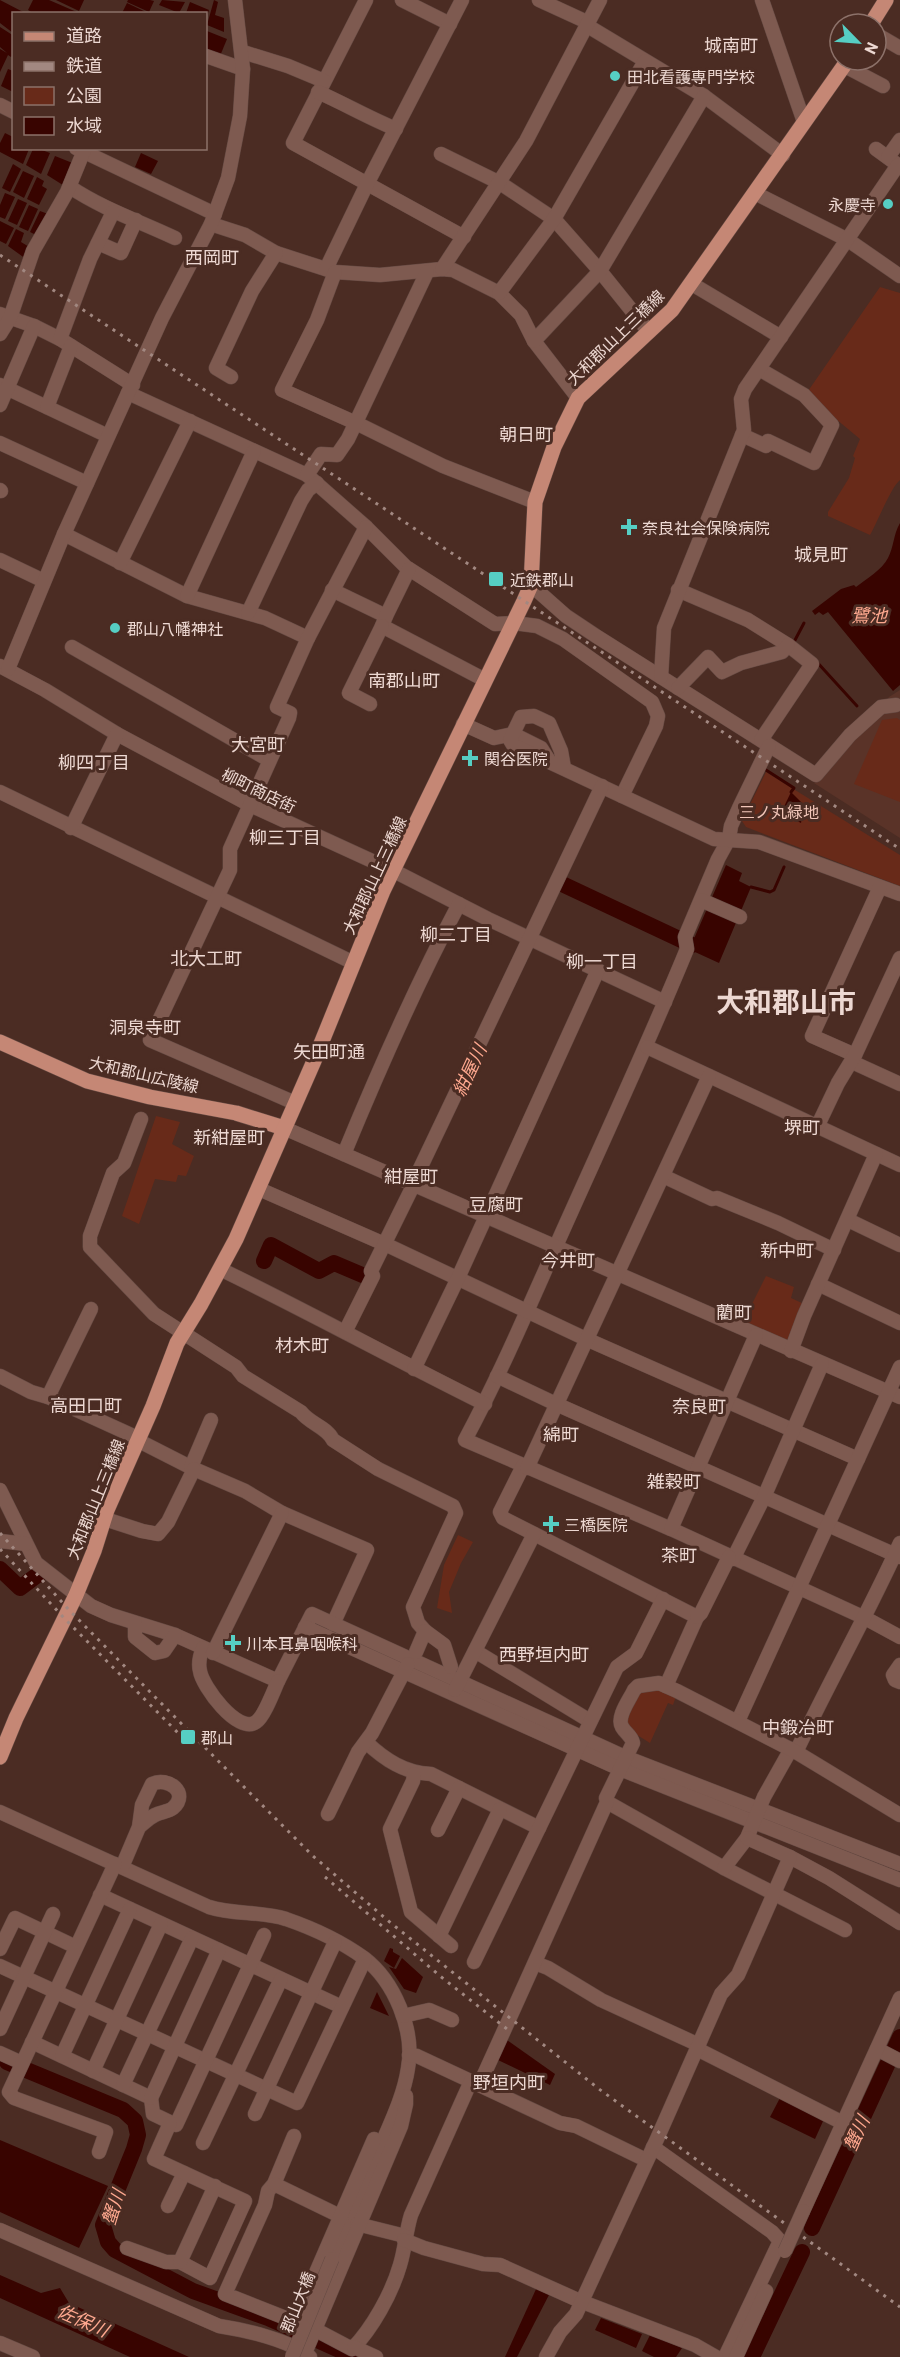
<svg xmlns="http://www.w3.org/2000/svg" width="900" height="2357" font-family="Barlow,'Noto Sans JP',sans-serif">
<style>
.built{fill:#5a3328}
.green{fill:#682a19}
.water{fill:#380400}
.lines{fill:none;stroke-linecap:round;stroke-linejoin:round}
.stream{stroke:#380400;stroke-width:3}
.river{stroke:#380400;stroke-width:16}
.minor-casing{stroke:#654a43;stroke-width:15}
.major-casing{stroke:#654a43;stroke-width:16}
.minor{stroke:#7e5a50;stroke-width:14}
.major{stroke:#c58775;stroke-width:15}
.rail{stroke:#a28881;stroke-width:3;stroke-dasharray:3 6;stroke-linecap:butt}
.minor-bridge-casing{stroke:#654a43;stroke-width:15;stroke-linecap:butt}
.minor-bridge{stroke:#7e5a50;stroke-width:14}
.poi-dot{fill:#56cec3;stroke:#4b2c23;stroke-width:2}
.labels{text-anchor:middle;dominant-baseline:central;stroke-width:6;stroke-linejoin:round;paint-order:stroke}
.poi-label{font-size:16px;fill:#edd8d2;stroke:#4b2c23;text-anchor:start}
.street-label{font-size:16px;fill:#edd8d2;stroke:#4b2c23}
.park-label{font-size:16px;fill:#f2c6b9;stroke:#4b2c23}
.neighbourhood-label{font-size:18px;fill:#edd8d2;stroke:#4b2c23}
.water-label{font-size:18px;font-style:italic;fill:#fea88f;stroke:#4b2c23}
.town-label{font-size:28px;font-weight:bold;fill:#edd8d2;stroke:#4b2c23}
</style>
<rect width="100%" height="100%" fill="#4b2c23"/>
<path class="built" d="M900,690V838L814,783L889,697Z"/>
<g class="green">
<path d="M880,287L900,293V480C891,487 877,523 870,535L828,516V512L849,478L855,458L853,456L860,439L806,394Z"/>
<path d="M897,718L900,720V802L854,784L882,720Z"/>
<path d="M766,772L900,855V886L746,827L742,821Z"/>
<path d="M156,1116L180,1122L172,1144L194,1156L186,1176L178,1175L176,1182L155,1179L139,1224L122,1216Z"/>
<path d="M766,1276L794,1287L791,1298L804,1304L791,1347L743,1322Z"/>
<path d="M458,1535L473,1542L461,1563L449,1592L452,1613L437,1608L444,1565Z"/>
<path d="M657,1688L676,1696L673,1705L668,1703L650,1743L626,1728L625,1718L638,1693Z"/>
</g>
<g class="water">
<path d="M0,0L25,13L14,14L13,33L0,23Z"/>
<path d="M33,0H49L79,13H33L28,10Z"/>
<path d="M56,0H84L79,11Z"/>
<path d="M128,0H150L154,1L149,12L127,2Z"/>
<path d="M162,0L185,2L179,13L159,5Z"/>
<path d="M214,0L218,2L215,15L224,18V32L207,25Z"/>
<path d="M190,2L209,10L206,18V14L186,13Z"/>
<path d="M127,3L148,13H122Z"/>
<path d="M0,27L14,36L13,55L11,57L8,55L0,72V49L7,53L0,47Z"/>
<path d="M207,31L227,39L220,56L206,51Z"/>
<path d="M8,69L13,71V92L1,86Z"/>
<path d="M5,133L13,137L14,148L29,149L23,164L0,152V143Z"/>
<path d="M33,149H39L50,153L41,174L26,165Z"/>
<path d="M141,153L158,161L151,174L135,167Z"/>
<path d="M55,156L75,164L66,187L47,175Z"/>
<path d="M13,164L21,169L10,192L2,188Z"/>
<path d="M23,171L34,176L24,198L13,192Z"/>
<path d="M37,177L44,181L42,186L47,189L39,205L27,199Z"/>
<path d="M5,193L15,197L5,219L0,217V205Z"/>
<path d="M18,199L27,203L17,225L8,221Z"/>
<path d="M29,205L38,209L28,231L19,227Z"/>
<path d="M40,211L48,214L38,236L30,232Z"/>
<path d="M0,221L14,228L6,244L0,241Z"/>
<path d="M16,229L24,233L21,242L31,248L26,259L8,246Z"/>
<path d="M900,523V685L893,691L828,612L823,615L819,612L815,615L812,611L841,589L854,585L856,587C866,579 882,570 888,558C894,547 893,535 900,523Z"/>
<path d="M791,792L804,805L801,823L781,813Z"/>
<path d="M726,865L742,873L739,881L751,887L719,963L695,952L690,948Z"/>
<path d="M390,1948L393,1949V1952L400,1956L394,1968L384,1961Z"/>
<path d="M402,1958L423,1977L416,1993L404,1989L389,1967L396,1969Z"/>
<path d="M377,1992L389,2016L370,2008Z"/>
<path d="M507,2040L555,2074L550,2085L498,2060Z"/>
<path d="M781,2096L824,2119L815,2139L770,2117Z"/>
<path d="M0,2140L108,2186L79,2248L0,2212Z"/>
<path d="M0,2275L41,2293L60,2288L69,2303L189,2357H130L0,2298Z"/>
<path d="M537,2287L551,2291L517,2357H505Z"/>
<path d="M601,2318L642,2334L636,2348L595,2330Z"/>
<path d="M650,2335L682,2348L676,2357H654L642,2351Z"/>
</g>
<g class="lines">
<g class="stream">
<path d="M794,642L804,623"/>
<path d="M816,661L857,706"/>
<path d="M766,770L794,788L791,792"/>
<path d="M751,887L770,892L774,890L784,867"/>
</g>
<g class="river">
<path d="M560,883L692,945"/>
<path d="M264,1261L271,1245L319,1271L334,1263L367,1277"/>
<path d="M0,1569L20,1588L40,1573"/>
<path d="M7,2062L123,2110L135,2121L138,2135L134,2149L103,2225L108,2242L115,2250L193,2291L268,2318L355,2357"/>
<path d="M812,2228L900,2037"/>
<path d="M752,2357L802,2252"/>
</g>
<g class="minor-casing">
<g id="minor">
<path d="M366,0L293,143L464,237"/>
<path d="M402,0L450,24"/>
<path d="M539,0L587,22"/>
<path d="M762,0L804,122"/>
<path d="M586,25L704,96L783,155"/>
<path d="M876,34L900,48"/>
<path d="M243,52L288,66L324,81"/>
<path d="M206,56L243,69"/>
<path d="M845,66L883,86"/>
<path d="M318,92C345,104 369,118 396,129"/>
<path d="M0,105L14,112"/>
<path d="M76,148L215,214"/>
<path d="M876,149L898,165"/>
<path d="M441,154L500,183L554,219L600,271L649,332"/>
<path d="M888,157L900,140"/>
<path d="M70,187C103,209 139,221 175,238"/>
<path d="M755,193L848,240L900,276"/>
<path d="M211,224L245,235L276,253L335,272L380,275L442,269L453,270L499,293L521,315L534,341L578,398"/>
<path d="M98,243L121,253L136,220"/>
<path d="M326,269L367,184L462,0"/>
<path d="M442,269L526,141L600,0"/>
<path d="M335,272L317,320L282,390L356,423L443,466L535,502"/>
<path d="M692,284L781,337"/>
<path d="M499,293L554,219L645,61"/>
<path d="M0,314L34,326L60,339L133,385"/>
<path d="M0,334L10,318L33,251L67,192L85,148"/>
<path d="M60,339L90,259L113,212"/>
<path d="M534,341L600,271L704,96"/>
<path d="M231,377L216,368L252,291L276,253"/>
<path d="M0,385L108,436"/>
<path d="M128,393L307,475L366,527L406,567L495,624L514,623L537,626L563,639L652,702L658,716L656,726L622,796"/>
<path d="M0,405L34,326"/>
<path d="M47,407L71,346"/>
<path d="M742,435L766,446L768,441L814,463L832,425L804,395L759,369"/>
<path d="M0,443L87,483"/>
<path d="M307,475L321,454L337,455L348,439L427,272"/>
<path d="M0,490L1,491"/>
<path d="M64,534L187,596L265,618L308,638"/>
<path d="M0,560L44,581"/>
<path d="M120,563L190,421"/>
<path d="M531,585L566,616L596,636L816,775L850,735L881,707L896,705"/>
<path d="M332,590L386,616L382,626L485,680"/>
<path d="M678,590L748,620L788,645L812,664L761,740"/>
<path d="M187,596L254,451"/>
<path d="M248,613L301,501L308,490L317,483"/>
<path d="M386,616L409,569"/>
<path d="M72,647L269,760"/>
<path d="M0,666L45,690L117,734L250,805L394,871L488,919L665,1002"/>
<path d="M8,669L64,534L162,318L211,224L228,178L240,116L243,69L235,0"/>
<path d="M661,677L664,628L744,430L741,399L745,389L898,165L900,166"/>
<path d="M678,688L708,657L722,672L741,663L782,652L788,645"/>
<path d="M370,704L349,693L382,626"/>
<path d="M463,724L494,738L513,734L541,748L550,762"/>
<path d="M769,746L739,808L731,826L729,839L718,859L685,937L687,949C646,1049 600,1147 556,1246C527,1311 499,1377 465,1440L671,1529L865,1618L900,1637"/>
<path d="M564,768L561,751L549,723L534,716L521,717L510,740L513,745L714,839L759,842L900,894"/>
<path d="M0,792L354,963"/>
<path d="M71,828L117,734"/>
<path d="M701,900L740,917"/>
<path d="M647,1047L900,1165"/>
<path d="M855,1055L812,1036L880,887"/>
<path d="M852,1062L900,1084"/>
<path d="M295,1103L150,1040L230,870V849L289,718L290,713L277,707L308,638L366,527"/>
<path d="M141,1119L124,1163L113,1173L90,1236V1247L154,1314L236,1367L243,1376L301,1412C310,1424 327,1427 333,1440L378,1469L453,1506L456,1513L413,1607L418,1623L425,1631"/>
<path d="M818,1125L838,1083L855,1055L900,958"/>
<path d="M284,1128L900,1397"/>
<path d="M344,1154C379,1069 416,985 459,904"/>
<path d="M663,1176L712,1199L717,1198L778,1223L834,1250"/>
<path d="M259,1189L389,1246L586,1339L858,1459"/>
<path d="M848,1220L900,1245"/>
<path d="M220,1269C309,1312 396,1360 485,1404"/>
<path d="M818,1284L900,1323"/>
<path d="M345,1332L373,1276L371,1271L411,1190L416,1185V1177L602,786"/>
<path d="M791,1351L804,1316L876,1154"/>
<path d="M414,1369L458,1278L598,970"/>
<path d="M0,1376L31,1392L48,1397L138,1438L143,1443L194,1469L245,1491L282,1513L367,1550L333,1624"/>
<path d="M497,1376L556,1404L900,1557"/>
<path d="M48,1397L91,1309"/>
<path d="M523,1466L500,1512L503,1518L697,1617L666,1686"/>
<path d="M191,1467L211,1420"/>
<path d="M527,1468L709,1076"/>
<path d="M0,1490L36,1563L91,1606L111,1615L175,1635L278,1681L312,1614L625,1757L900,1864"/>
<path d="M105,1519L142,1531L158,1534L168,1522L194,1469"/>
<path d="M671,1529L756,1335"/>
<path d="M0,1541L26,1544"/>
<path d="M733,1559L764,1497L822,1364"/>
<path d="M697,1617L701,1613L729,1557"/>
<path d="M135,1623V1637L155,1653L164,1651L175,1635"/>
<path d="M305,1627L620,1769L900,1880"/>
<path d="M203,1648C200,1655 198,1663 200,1671C202,1686 238,1735 256,1722C264,1717 274,1690 278,1681"/>
<path d="M475,1651L590,1721"/>
<path d="M416,1652L425,1631L444,1645L451,1667"/>
<path d="M213,1653L282,1513"/>
<path d="M900,1665L893,1675L895,1680L900,1682"/>
<path d="M455,1690L534,1534"/>
<path d="M738,1721L900,1367"/>
<path d="M366,1742C385,1760 405,1773 431,1774L539,1828"/>
<path d="M796,1752C829,1682 868,1614 900,1543"/>
<path d="M414,1774L413,1781L390,1829L411,1912L451,1946"/>
<path d="M607,1802L724,1868L845,1930"/>
<path d="M0,1812L209,1907C234,1915 261,1911 286,1919C312,1928 342,1942 364,1958C394,1981 415,2030 408,2068C404,2096 390,2124 379,2150C363,2186 348,2223 332,2259"/>
<path d="M328,1814L358,1752L372,1733L408,1664"/>
<path d="M438,1830L459,1788"/>
<path d="M790,1857L829,1878L900,1923"/>
<path d="M122,1867L139,1827L142,1805L152,1784C168,1776 190,1793 173,1808C168,1812 160,1812 155,1815C149,1818 144,1823 139,1827"/>
<path d="M724,1868L747,1838L764,1797L791,1749"/>
<path d="M100,1895L342,2007"/>
<path d="M439,1936L500,1809"/>
<path d="M0,1949L15,1918L76,1947"/>
<path d="M474,1962L617,1667L636,1653L663,1599"/>
<path d="M535,1963L548,1968L601,2000L699,2045"/>
<path d="M0,1966L297,2103L365,1959"/>
<path d="M403,2016L429,2010L452,2020"/>
<path d="M0,2029L53,1914"/>
<path d="M32,2042L151,2098L153,2114L176,2125L264,1935"/>
<path d="M697,2049L843,2123"/>
<path d="M877,2049L900,2061"/>
<path d="M0,2053L22,2063"/>
<path d="M409,2055L417,2056L560,2123L576,2126L646,2160"/>
<path d="M62,2056L130,1909"/>
<path d="M93,2071L161,1924"/>
<path d="M123,2085L192,1938"/>
<path d="M151,2098L219,1950"/>
<path d="M255,2114L335,1942"/>
<path d="M294,2136L274,2184L268,2191L265,2205L225,2294L316,2330L352,2349C372,2329 392,2293 400,2265C405,2249 406,2231 411,2215L471,2081L482,2079C524,1987 565,1895 607,1802L606,1798L633,1743C631,1735 626,1734 622,1727C616,1717 630,1699 634,1690L638,1686L659,1683L677,1691L796,1752L900,1815"/>
<path d="M203,2143L281,1979"/>
<path d="M653,2147L772,2232L780,2241L725,2357"/>
<path d="M99,2152L106,2132L14,2098L9,2092L115,1864"/>
<path d="M274,2184L342,2217"/>
<path d="M168,2206L184,2173"/>
<path d="M803,2211L900,1998"/>
<path d="M357,2224L405,2236"/>
<path d="M0,2230L219,2326C245,2330 290,2340 310,2357"/>
<path d="M404,2240L424,2248L483,2264L500,2265L580,2301L695,2345L716,2357"/>
<path d="M127,2248L166,2262H180L210,2278L245,2201L154,2159L170,2123"/>
<path d="M180,2262L215,2186"/>
<path d="M295,2321L374,2139"/>
<path d="M0,2343L33,2357"/>
<path d="M354,2347L376,2357"/>
<path d="M305,2353L401,2126L406,2104V2096"/>
<path d="M546,2357L560,2332L576,2314L657,2139L721,1994L738,1975L790,1857L747,1838"/>
<path d="M736,2357L766,2291"/>
</g>
</g>
<g class="major-casing">
<g id="major">
<path d="M871,24L886,0"/>
<path d="M0,1042L87,1081L150,1097L236,1113L284,1128"/>
<path d="M0,1757L16,1718L76,1595L94,1551L107,1510L153,1406L177,1343L201,1304L236,1239L314,1061L383,891L524,601L531,585L535,502L554,447L578,398L672,310L848,60"/>
</g>
</g>
<use href="#minor" class="minor"/>
<use href="#major" class="major"/>
<g class="rail">
<path d="M0,255L900,849"/>
<path d="M0,1533L69,1610L250,1793L313,1856L392,1924L599,2089L900,2307"/>
<path d="M0,1549L64,1618L192,1747"/>
<path d="M325,1877L440,1976L507,2029"/>
</g>
<g class="minor-bridge-casing">
<g id="minor-bridge">
<path d="M785,2251L803,2211"/>
<path d="M292,2357L332,2259"/>
</g>
</g>
<use href="#minor-bridge" class="minor-bridge"/>
</g>
<g class="poi-dot">
<circle cx="615" cy="76" r="6"/>
<circle cx="888" cy="204" r="6"/>
<path d="M626 518h6v6h6v6h-6v6h-6v-6h-6v-6h6z"/>
<rect x="488" y="571" width="16" height="16" rx="3"/>
<circle cx="115" cy="628" r="6"/>
<path d="M467 749h6v6h6v6h-6v6h-6v-6h-6v-6h6z"/>
<path d="M548 1515h6v6h6v6h-6v6h-6v-6h-6v-6h6z"/>
<path d="M230 1634h6v6h6v6h-6v6h-6v-6h-6v-6h6z"/>
<rect x="180" y="1729" width="16" height="16" rx="3"/>
</g>
<g class="labels">
<g class="poi-label">
<text x="627" y="76">田北看護専門学校</text>
<text x="876" y="204" text-anchor="end">永慶寺</text>
<text x="642" y="527">奈良社会保険病院</text>
<text x="510" y="579">近鉄郡山</text>
<text x="127" y="628">郡山八幡神社</text>
<text x="484" y="758">関谷医院</text>
<text x="564" y="1524">三橋医院</text>
<text x="246" y="1643">川本耳鼻咽喉科</text>
<text x="201" y="1737">郡山</text>
</g>
<g class="street-label">
<text transform="translate(615 337) rotate(-44)">大和郡山上三橋線</text>
<text transform="translate(259 790) rotate(26)">柳町商店街</text>
<text transform="translate(374 875) rotate(-65)">大和郡山上三橋線</text>
<text transform="translate(144 1074) rotate(13)">大和郡山広陵線</text>
<text transform="translate(95 1499) rotate(-68)">大和郡山上三橋線</text>
<text transform="translate(297 2302) rotate(-68)">郡山大橋</text>
</g>
<g class="park-label">
<text x="779" y="811">三ノ丸緑地</text>
</g>
<g class="neighbourhood-label">
<text x="731" y="45">城南町</text>
<text x="212" y="257">西岡町</text>
<text x="526" y="434">朝日町</text>
<text x="821" y="554">城見町</text>
<text x="404" y="680">南郡山町</text>
<text x="258" y="744">大宮町</text>
<text x="94" y="762">柳四丁目</text>
<text x="285" y="837">柳三丁目</text>
<text x="456" y="934">柳二丁目</text>
<text x="206" y="958">北大工町</text>
<text x="602" y="961">柳一丁目</text>
<text x="145" y="1027">洞泉寺町</text>
<text x="329" y="1051">矢田町通</text>
<text x="802" y="1127">堺町</text>
<text x="229" y="1137">新紺屋町</text>
<text x="411" y="1176">紺屋町</text>
<text x="496" y="1204">豆腐町</text>
<text x="787" y="1250">新中町</text>
<text x="568" y="1260">今井町</text>
<text x="734" y="1312">藺町</text>
<text x="302" y="1345">材木町</text>
<text x="86" y="1405">高田口町</text>
<text x="699" y="1406">奈良町</text>
<text x="561" y="1434">綿町</text>
<text x="674" y="1481">雑穀町</text>
<text x="679" y="1555">茶町</text>
<text x="544" y="1654">西野垣内町</text>
<text x="798" y="1727">中鍛冶町</text>
<text x="509" y="2082">野垣内町</text>
</g>
<g class="water-label">
<text x="869" y="615">鷺池</text>
<text transform="translate(469 1070) rotate(-65)">紺屋川</text>
<text transform="translate(856 2133) rotate(-65)">蟹川</text>
<text transform="translate(113 2207) rotate(-72)">蟹川</text>
<text transform="translate(83 2320) rotate(24)">佐保川</text>
</g>
<g class="town-label">
<text x="786" y="1001">大和郡山市</text>
</g>
</g>
<rect x="12" y="12" width="195" height="138" fill="#4b2c23" stroke="#8c7169" stroke-width="1.5"/>
<rect x="24" y="32" width="30" height="9" fill="#c58775" stroke="#8c7169" stroke-width="1.5"/>
<text x="66" y="42" font-size="18" fill="#edd8d2">道路</text>
<rect x="24" y="62" width="30" height="9" fill="#a28881" stroke="#8c7169" stroke-width="1.5"/>
<text x="66" y="72" font-size="18" fill="#edd8d2">鉄道</text>
<rect x="24" y="87" width="30" height="18" fill="#682a19" stroke="#8c7169" stroke-width="1.5"/>
<text x="66" y="102" font-size="18" fill="#edd8d2">公園</text>
<rect x="24" y="117" width="30" height="18" fill="#380400" stroke="#8c7169" stroke-width="1.5"/>
<text x="66" y="132" font-size="18" fill="#edd8d2">水域</text>
<g transform="translate(858 42) rotate(115)"><circle r="28" fill="#4b2c23" stroke="#8c7169" stroke-width="1.5"/>
<path d="M0-4.5L10 22L0 15L-10 22Z" fill="#56cec3"/>
<text y="-9" font-size="16" font-weight="bold" text-anchor="middle" fill="#edd8d2">N</text>
</g>
</svg>
